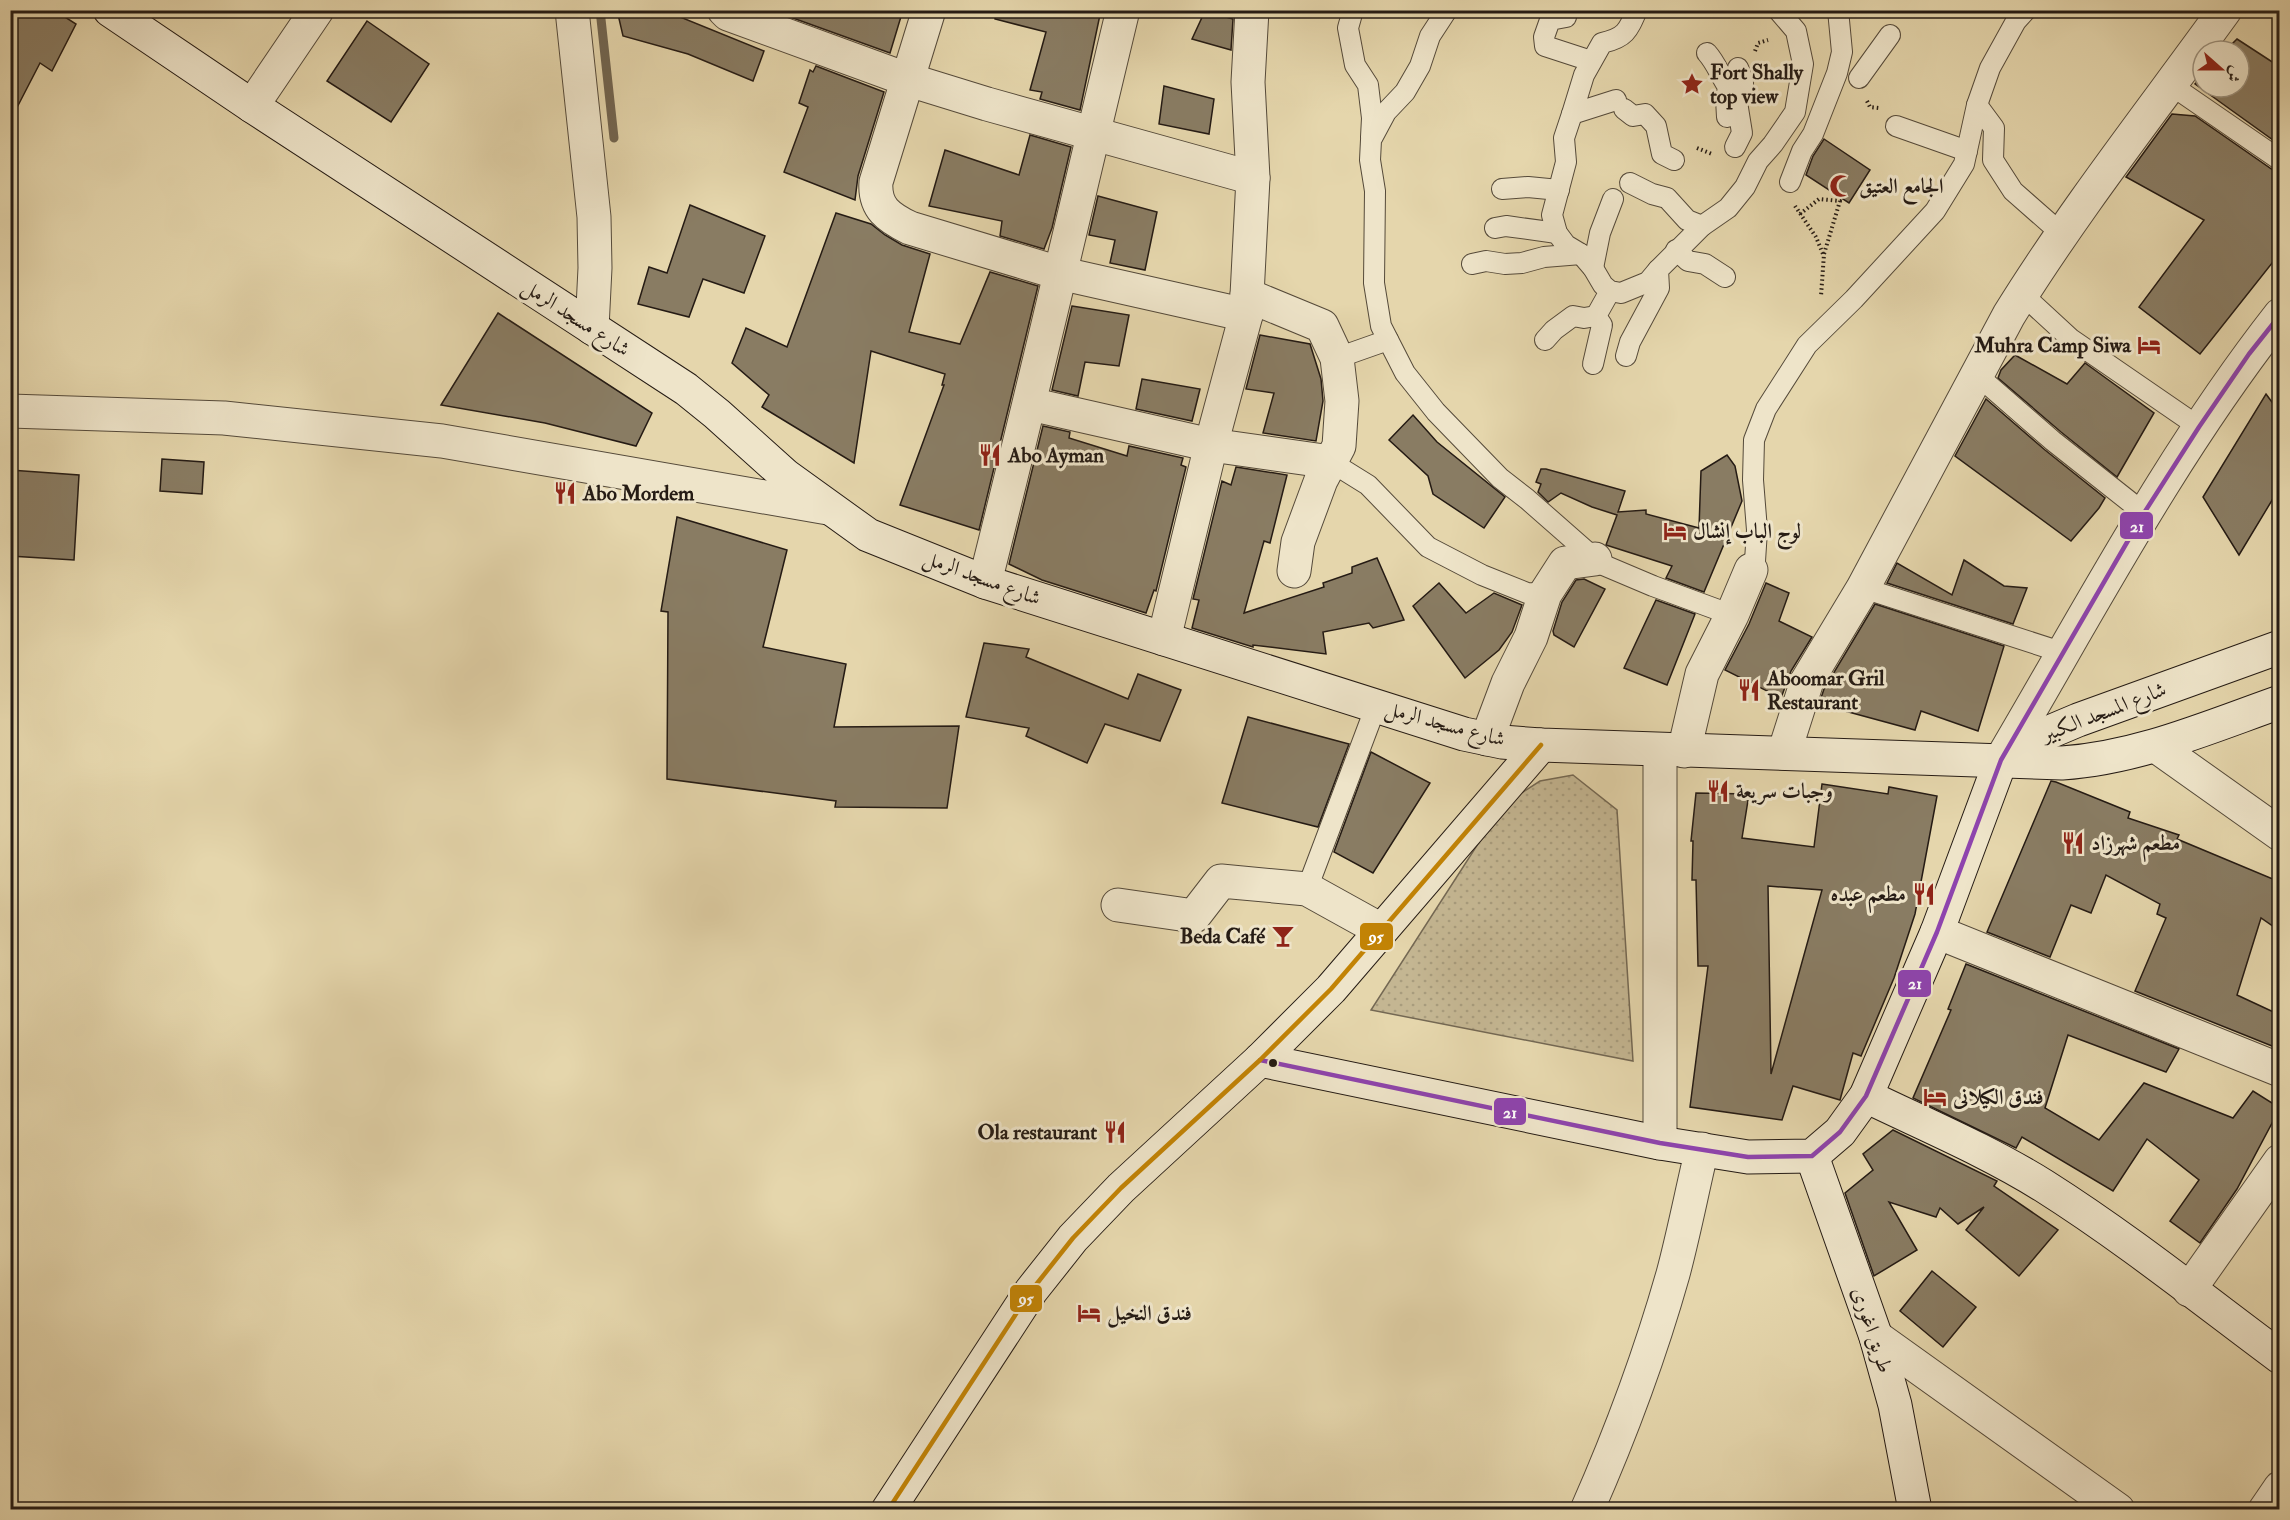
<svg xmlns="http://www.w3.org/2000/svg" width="2290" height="1520" font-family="'IM FELL Double Pica',Amiri,serif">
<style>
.grass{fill:url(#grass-dots);stroke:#746853;stroke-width:1.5}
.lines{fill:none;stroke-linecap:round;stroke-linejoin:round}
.stream{stroke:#716550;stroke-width:9}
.building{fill:#897c63;stroke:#251b14;stroke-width:1.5;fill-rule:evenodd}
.lane-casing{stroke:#554a3a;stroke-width:22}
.street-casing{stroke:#554a3a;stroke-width:35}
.secondary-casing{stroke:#251b14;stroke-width:35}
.path{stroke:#251b14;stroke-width:4;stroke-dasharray:1.5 3;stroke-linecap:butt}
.lane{stroke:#eee4c9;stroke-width:20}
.street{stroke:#eee4c9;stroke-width:33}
.secondary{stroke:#eee4c9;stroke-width:33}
.bus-1-casing{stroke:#eee4c9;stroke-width:9}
.bus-2-casing{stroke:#eee4c9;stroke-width:9}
.bus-1{stroke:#8e44ad;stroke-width:4.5}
.bus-2{stroke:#c28305;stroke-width:4.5}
.bus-dot{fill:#251b14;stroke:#eee4c9;stroke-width:2}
.labels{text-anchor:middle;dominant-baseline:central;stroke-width:6;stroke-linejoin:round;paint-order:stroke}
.poi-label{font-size:21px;font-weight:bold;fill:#251b14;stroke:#eee4c9;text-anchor:start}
.street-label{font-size:21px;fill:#251b14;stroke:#eee4c9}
.line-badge{stroke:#eee4c9;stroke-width:2}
.badge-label{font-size:16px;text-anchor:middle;font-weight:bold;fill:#fff}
</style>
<defs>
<pattern id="grass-dots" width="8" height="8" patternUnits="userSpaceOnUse" patternTransform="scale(1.5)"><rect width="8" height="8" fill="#c4b692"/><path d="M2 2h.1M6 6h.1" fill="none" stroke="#a89c7d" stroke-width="1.8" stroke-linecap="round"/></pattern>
</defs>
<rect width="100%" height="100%" fill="#e5d6ac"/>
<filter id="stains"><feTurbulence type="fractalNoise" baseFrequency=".00333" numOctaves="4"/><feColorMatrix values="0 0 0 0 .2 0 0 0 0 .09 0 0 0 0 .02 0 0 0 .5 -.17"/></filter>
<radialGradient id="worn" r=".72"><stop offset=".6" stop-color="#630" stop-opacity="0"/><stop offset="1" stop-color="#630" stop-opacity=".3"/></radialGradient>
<path class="grass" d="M1573,775L1617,810L1633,1061L1371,1010L1503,805L1540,781Z"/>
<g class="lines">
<path class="stream" d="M600,10L614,138"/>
</g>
<g class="building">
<path d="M10,10H54L76,24L52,71L40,63L10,121Z"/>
<path d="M617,10H663L764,51L753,81L688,54L623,36Z"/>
<path d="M780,10H903L890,53L779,13Z"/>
<path d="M996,10H1101L1080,110L1040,99L1042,92L1030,90L1046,32L995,19Z"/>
<path d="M1205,11L1233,19L1231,50L1192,39Z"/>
<path d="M367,21L429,64L391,122L327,81Z"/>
<path d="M2237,39L2280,67V145L2195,84L2203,76V87H2239V51H2225Z"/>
<path d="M816,66L884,92L858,176L855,200L784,172L808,107L799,103L810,70L813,72Z"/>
<path d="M1164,86L1214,99L1209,134L1159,124Z"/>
<path d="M2172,114L2195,116L2273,170L2280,172V253L2200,354L2139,307L2204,220L2126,177Z"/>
<path d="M1030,135L1071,147L1052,228L1044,249L1000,236L1002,221L929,206L945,150L1019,175Z"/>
<path d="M1824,139L1870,170L1849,203L1806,175L1813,156Z"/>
<path d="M1098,196L1157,212L1145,270L1110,263L1115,240L1089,235Z"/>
<path d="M690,205L765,236L744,293L703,279L689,317L638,304L649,267L667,273Z"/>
<path d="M836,213L871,224L885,235L902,245L930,254L909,332L960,344L990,272L1038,286L979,530L900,505L944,385H942L945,374L871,351L854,463L762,407L769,395L732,363L746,328L787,347Z"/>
<path d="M1072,306L1129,315L1119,366L1085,362L1078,396L1052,390Z"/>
<path d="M498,313L652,413L636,446L545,423L441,405Z"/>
<path d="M1260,335L1310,344L1321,379L1323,401L1316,441L1263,433L1274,393L1246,389Z"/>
<path d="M2015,355L2067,384L2085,363L2154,413L2117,477L2061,432L1998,378L2001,370Z"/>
<path d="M1142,379L1200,389L1192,421L1136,409Z"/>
<path d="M2266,394L2280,413V487L2239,555L2203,497Z"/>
<path d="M1986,399L2045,450L2105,498L2099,508L2071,541L1955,456Z"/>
<path d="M1413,415L1437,442L1505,497L1484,528L1433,494L1428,476L1389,440Z"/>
<path d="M1043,426L1070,432L1069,438L1127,456L1129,446L1183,458L1181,465L1186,467L1156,591L1154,590L1146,613L1042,580L1009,564Z"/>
<path d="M1727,455L1735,466L1742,501L1704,592L1666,578L1672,566L1606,545L1617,515L1592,507L1561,493L1548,502L1538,492L1541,484L1536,482L1541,469H1546L1625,491L1618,512L1646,510V514L1699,528L1701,471Z"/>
<path d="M162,459L204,462L202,494L160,491Z"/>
<path d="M1236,467L1287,475L1270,543L1264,541L1244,613L1324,587L1323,583L1352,573V567L1377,558L1404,620L1373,628L1369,623L1323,632L1326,654L1253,645V647L1192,628L1199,600L1193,599L1222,481L1231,485Z"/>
<path d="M10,470L79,475L74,560L10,556Z"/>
<path d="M677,517L787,550L763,647L846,664L834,727L959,726L947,808L835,807L836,801L667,779L668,612L661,611Z"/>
<path d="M1964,560L2004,586L2027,588L2013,624L1887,583L1897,563L1952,595Z"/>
<path d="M1584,579L1605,589L1574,647L1554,635L1553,631L1562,602L1576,580Z"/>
<path d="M1439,583L1466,613L1494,593L1522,605L1512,632L1499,650L1465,678L1413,606Z"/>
<path d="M1766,583L1789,593L1779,621L1812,637L1791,671L1781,698L1725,670L1749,624Z"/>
<path d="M1656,600L1695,614L1667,685L1624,668Z"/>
<path d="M1875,604L2004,646L1978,731L1921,711L1915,730L1819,704L1824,689Z"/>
<path d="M984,643L1029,649L1026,657L1128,699L1138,674L1181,690L1160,741L1105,724L1087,763L1026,736L1029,728L966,717Z"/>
<path d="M1248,717L1349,744L1318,827L1222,803Z"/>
<path d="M1371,752L1430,783L1373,873L1334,852Z"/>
<path d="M2051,781L2056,782L2130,812L2128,818L2179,835L2177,839L2280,882V931L2261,918L2237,995L2280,1015V1041L2277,1048L2135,991L2166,918L2157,914L2160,904L2106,875L2091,913L2071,905L2050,957L1987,932Z"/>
<path d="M1822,784L1888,794L1889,787L1937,796L1915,914L1894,978L1861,1056L1853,1053L1840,1100L1793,1086L1782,1120L1690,1107L1708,966H1698L1696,880H1692L1693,841H1691L1696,793L1749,794L1742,838L1814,847ZM1768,886L1822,890L1771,1074Z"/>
<path d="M1966,964L2179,1049L2166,1072L2068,1035L2045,1108L2099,1140L2144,1083L2233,1118L2253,1091L2280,1108L2237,1189L2200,1243L2170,1221L2199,1180L2147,1139L2113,1191L2022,1137L2016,1148L1913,1098L1951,1010L1948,1009Z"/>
<path d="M1893,1130L1997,1181L1994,1186L2058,1230L2019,1276L1966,1230L1984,1207L1958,1224L1940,1208L1936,1217L1889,1202L1917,1250L1874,1276L1845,1193L1873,1170L1863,1154Z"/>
<path d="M1932,1271L1976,1307L1943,1347L1900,1311Z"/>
</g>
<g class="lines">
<g class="lane-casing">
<g id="lane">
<path d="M1353,10L1348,28L1355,65L1368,85L1372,118L1371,137"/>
<path d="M1447,10L1430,36L1420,66L1405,92L1386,112L1371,140L1370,160L1375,191L1374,283L1381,326L1405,373L1436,412L1500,478L1527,499L1601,564L1653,586L1732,615"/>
<path d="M1566,17L1550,20L1544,37L1545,46L1591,61"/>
<path d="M1707,53C1716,63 1720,75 1728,87L1726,99L1727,117"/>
<path d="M1859,78L1890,35"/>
<path d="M2171,85L2280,160"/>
<path d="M1616,100L1572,114L1584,75L1602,43C1625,38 1628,31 1637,10"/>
<path d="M1977,105L1994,128L1993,160L2013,191L2063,235"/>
<path d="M1624,109L1633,116L1645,114L1656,126L1662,154L1674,160"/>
<path d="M1572,114L1564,138L1566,162L1552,215L1557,233L1566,245L1581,254L1593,268L1603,285L1610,291L1621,293L1648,282L1658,270"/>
<path d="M1896,126L1967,151"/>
<path d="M1735,147L1742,133L1737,102C1745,88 1745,82 1738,68"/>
<path d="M1790,182L1802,151L1813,134L1837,73L1842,52L1838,10"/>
<path d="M1630,183L1652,194L1667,198L1687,220L1702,226"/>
<path d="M1502,189L1528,187L1559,190"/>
<path d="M1495,228L1506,226L1557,233"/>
<path d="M1676,250L1688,261L1705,264L1725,277"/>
<path d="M1472,264L1486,261L1505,264L1522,263L1544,257L1581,254"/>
<path d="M1593,268L1600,233L1613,199"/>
<path d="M2022,294L2071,339L2199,427"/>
<path d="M1545,340L1554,330L1573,316L1584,318L1596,316"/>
<path d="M1626,356L1630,342L1659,288L1658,270L1702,226L1728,208L1745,187L1758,161L1773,144L1795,112L1803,64L1796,31L1778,10"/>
<path d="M1337,358L1388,340"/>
<path d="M1593,364L1602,325L1596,316L1610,291"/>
<path d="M1976,374L2053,441L2144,513"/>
<path d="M1331,462L1368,485L1428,547L1482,575L1527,593L1545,594"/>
<path d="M1751,570L1755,561L1757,530L1753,480L1754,440L1766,409L1807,345L1854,299L1935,211L1964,164L1977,105L1990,68L2016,21L2026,10"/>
<path d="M1863,588L2064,653"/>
<path d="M1307,889L1376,706"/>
</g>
</g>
<g class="street-casing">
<g id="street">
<path d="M572,10L594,217L595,268L592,328"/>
<path d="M724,10L728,14L906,79L987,104L1253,178"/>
<path d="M929,10L876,182C874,208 889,218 910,228L1059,273L1246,315"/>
<path d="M252,106L317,10"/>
<path d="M1247,295L1322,326L1337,358L1342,401L1339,446L1321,480L1298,542L1294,571"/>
<path d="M1030,404L1211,445L1331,462"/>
<path d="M10,411L224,418L442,441L828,508"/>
<path d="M985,582C1033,392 1077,201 1123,10"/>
<path d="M1164,639L1211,445L1246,315L1253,178L1248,82L1252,10"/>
<path d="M1487,739L1508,683L1531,637L1545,594L1565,563L1595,559"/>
<path d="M2156,746L2280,834"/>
<path d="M1684,751L1702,674L1732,615L1751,570"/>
<path d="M1784,753L1807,681L1863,588L2009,315C2074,210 2152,111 2225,10"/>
<path d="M2001,760C2090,609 2171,454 2280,315"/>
<path d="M1118,905L1194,916L1221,881L1307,889L1381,930"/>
<path d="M1937,932L2280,1070"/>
<path d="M1660,1143V750"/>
<path d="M2189,1290L2280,1161"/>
<path d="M1876,1337L2118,1510"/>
<path d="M1587,1510C1621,1433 1650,1355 1673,1274C1684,1233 1692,1191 1702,1149"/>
<path d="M2265,1510L2280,1488"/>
</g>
</g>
<g class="secondary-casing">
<g id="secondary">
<path d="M110,10L252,106L686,389L717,414L786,476L868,535L985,582L1464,734L1502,742L1541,745L2062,763C2138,758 2209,727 2280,702"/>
<path d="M2001,760L2033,739L2078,720L2280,647"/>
<path d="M1260,1060L1660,1143L1748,1157L1812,1156L1840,1132L1866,1096L1937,932L2001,760"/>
<path d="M1866,1096C1926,1125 1988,1151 2044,1186C2126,1238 2202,1299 2280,1357"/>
<path d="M1812,1156L1876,1337L1895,1405L1915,1510"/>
<path d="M888,1510L1031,1291L1073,1238L1121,1188L1260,1060L1331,989L1541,745"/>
</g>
</g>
<g class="path">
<path d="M1755,51L1758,43L1768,40"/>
<path d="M1867,101L1870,107L1879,108"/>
<path d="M1697,148L1712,154"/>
<path d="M1795,206L1816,237L1823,254"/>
<path d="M1800,214L1819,199L1840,201L1824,254L1821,296"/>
</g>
<use href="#lane" class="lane"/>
<use href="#street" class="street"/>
<use href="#secondary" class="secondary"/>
<g class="bus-1-casing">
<path id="bus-1" d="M1260,1060L1660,1143L1748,1157L1812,1156L1840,1132L1866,1096L1937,932L2001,760L2144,513L2199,427L2249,354L2280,315"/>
</g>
<g class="bus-2-casing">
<path id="bus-2" d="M888,1510L1031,1291L1073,1238L1121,1188L1260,1060L1331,989L1541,745"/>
</g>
<use href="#bus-1" class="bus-1"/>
<use href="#bus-2" class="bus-2"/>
</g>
<defs>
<g id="sight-bare" transform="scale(1.8)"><path d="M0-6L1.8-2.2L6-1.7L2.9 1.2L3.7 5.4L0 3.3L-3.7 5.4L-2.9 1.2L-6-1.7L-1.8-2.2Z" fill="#8f2418" stroke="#eee4c9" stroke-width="2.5" paint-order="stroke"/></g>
<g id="mosque-bare" transform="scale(1.8)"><path d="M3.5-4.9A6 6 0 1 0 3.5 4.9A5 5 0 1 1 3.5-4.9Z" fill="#8f2418" stroke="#eee4c9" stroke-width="2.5" paint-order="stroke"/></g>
<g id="hotel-bare" transform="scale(1.8)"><path d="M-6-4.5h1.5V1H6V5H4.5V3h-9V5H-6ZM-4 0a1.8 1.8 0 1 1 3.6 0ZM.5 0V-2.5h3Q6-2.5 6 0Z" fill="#8f2418" stroke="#eee4c9" stroke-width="2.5" paint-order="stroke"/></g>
<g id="restaurant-bare" transform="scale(1.8)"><path d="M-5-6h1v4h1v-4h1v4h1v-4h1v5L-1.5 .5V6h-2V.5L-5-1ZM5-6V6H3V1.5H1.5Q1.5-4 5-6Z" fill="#8f2418" stroke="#eee4c9" stroke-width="2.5" paint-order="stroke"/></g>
<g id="bar-bare" transform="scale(1.8)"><path d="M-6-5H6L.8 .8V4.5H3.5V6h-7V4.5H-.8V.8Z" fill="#8f2418" stroke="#eee4c9" stroke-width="2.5" paint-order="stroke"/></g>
</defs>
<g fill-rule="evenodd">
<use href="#sight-bare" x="1692" y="84"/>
<use href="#mosque-bare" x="1841" y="186"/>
<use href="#hotel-bare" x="2149" y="345"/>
<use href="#restaurant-bare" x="990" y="455"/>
<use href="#restaurant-bare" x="565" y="493"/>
<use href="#hotel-bare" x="1675" y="531"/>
<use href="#restaurant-bare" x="1749" y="690"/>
<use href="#restaurant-bare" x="1718" y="791"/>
<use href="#restaurant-bare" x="2073" y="843"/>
<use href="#restaurant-bare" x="1924" y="894"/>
<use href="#bar-bare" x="1283" y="936"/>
<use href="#hotel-bare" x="1935" y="1097"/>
<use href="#restaurant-bare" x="1115" y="1132"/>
<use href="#hotel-bare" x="1089" y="1313"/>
</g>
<circle class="bus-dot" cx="1273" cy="1063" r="5"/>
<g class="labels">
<g class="poi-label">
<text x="1710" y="72">Fort Shally<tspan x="1710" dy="24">top view</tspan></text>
<text x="1859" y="186">الجامع العتيق</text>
<text x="2131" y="345" text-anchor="end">Muhra Camp Siwa</text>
<text x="1008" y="455">Abo Ayman</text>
<text x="583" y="493">Abo Mordem</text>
<text x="1693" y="531">لوج الباب إنشال</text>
<text x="1767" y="678">Aboomar Gril<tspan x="1767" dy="24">Restaurant</tspan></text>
<text x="1736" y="791">وجبات سريعة</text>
<text x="2091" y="843">مطعم شهرزاد</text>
<text x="1906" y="894" text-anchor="end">مطعم عبده</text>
<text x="1265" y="936" text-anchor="end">Beda Café</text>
<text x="1953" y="1097">فندق الكيلانى</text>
<text x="1097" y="1132" text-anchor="end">Ola restaurant</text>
<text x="1107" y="1313">فندق النخيل</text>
</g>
<g class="street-label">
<text transform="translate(576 318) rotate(33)">شارع مسجد الرمل</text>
<text transform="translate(982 578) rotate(20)">شارع مسجد الرمل</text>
<text transform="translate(2104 712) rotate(-21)">شارع المسجد الكبير</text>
<text transform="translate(1445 724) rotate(15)">شارع مسجد الرمل</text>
<text transform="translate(1872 1330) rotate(72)">طريق اغورى</text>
</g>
</g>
<g class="line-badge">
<rect x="2119" y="511" width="35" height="29" rx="6" fill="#8e44ad"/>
<rect x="1359" y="922" width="35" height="29" rx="6" fill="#c28305"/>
<rect x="1897" y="969" width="35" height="29" rx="6" fill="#8e44ad"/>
<rect x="1493" y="1097" width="34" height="29" rx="6" fill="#8e44ad"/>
<rect x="1009" y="1284" width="34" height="29" rx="6" fill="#c28305"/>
</g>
<g class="badge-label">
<text x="2137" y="532">21</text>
<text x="1376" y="942">95</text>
<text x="1915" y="989">21</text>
<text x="1510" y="1118">21</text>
<text x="1026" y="1304">95</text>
</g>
<rect width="2290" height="1520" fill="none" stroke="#e5d6ac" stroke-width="36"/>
<rect x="12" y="12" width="2266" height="1496" fill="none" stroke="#251b14" stroke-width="3"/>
<rect x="18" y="18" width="2254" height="1484" fill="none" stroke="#251b14" stroke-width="1.5"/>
<g transform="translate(2221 69) rotate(111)"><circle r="28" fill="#eee4c9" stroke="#9e9481" stroke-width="1.5"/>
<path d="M0-4.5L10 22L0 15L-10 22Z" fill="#8f2418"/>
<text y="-9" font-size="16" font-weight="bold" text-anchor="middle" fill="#251b14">ش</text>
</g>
<rect width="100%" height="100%" filter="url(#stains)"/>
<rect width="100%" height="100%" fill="url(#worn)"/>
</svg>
